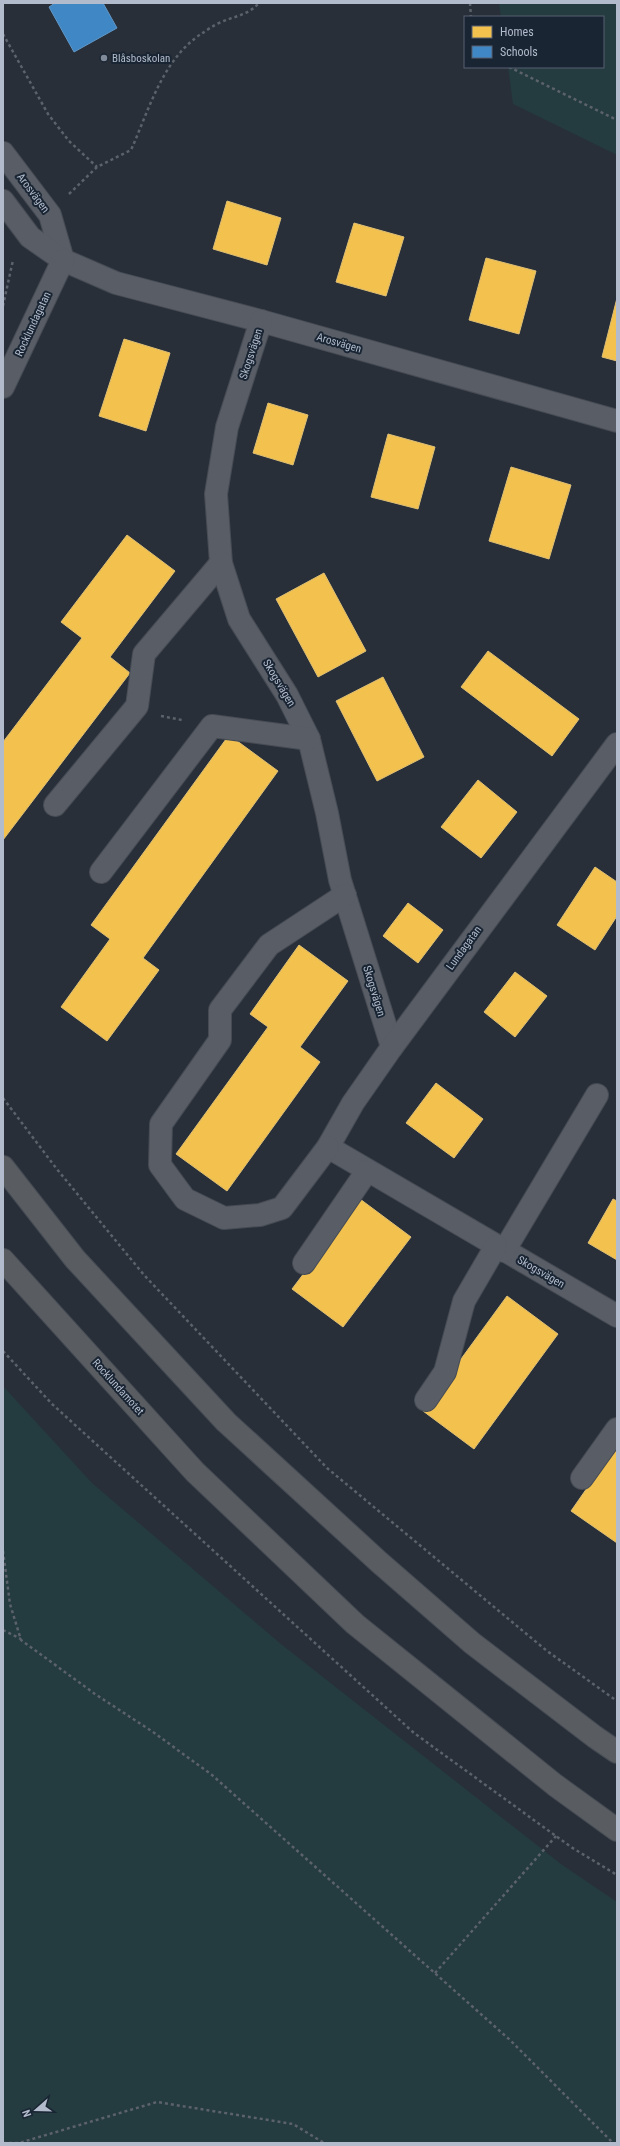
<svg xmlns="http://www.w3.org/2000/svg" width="620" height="2146" font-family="'Roboto Condensed',sans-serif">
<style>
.green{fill:#243b40}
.homes{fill:#f2c14e;stroke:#debf74}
.schools{fill:#3f88c5;stroke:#6197c7}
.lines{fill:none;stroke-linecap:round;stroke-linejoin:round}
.minor-casing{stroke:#464b53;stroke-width:24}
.highway-casing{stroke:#454b54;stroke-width:24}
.path{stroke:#5c626a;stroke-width:2.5;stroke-dasharray:3 3;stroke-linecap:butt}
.minor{stroke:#585d66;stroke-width:22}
.highway{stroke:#595c60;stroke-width:22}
.poi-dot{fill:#818a98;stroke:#1a2534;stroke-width:1.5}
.labels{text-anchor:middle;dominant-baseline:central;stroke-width:4;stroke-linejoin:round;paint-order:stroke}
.poi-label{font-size:11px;fill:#b1bbcb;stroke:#1a2534;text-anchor:start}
.street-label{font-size:11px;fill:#b1bbcb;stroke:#1a2534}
</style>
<rect width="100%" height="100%" fill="#282f39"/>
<g class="green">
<path d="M499,3H617V155L513,104L508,67H603V17H501Z"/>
<path d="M3,1386L92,1483L281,1644L561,1864L617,1902V2143H3Z"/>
</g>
<g class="homes">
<path d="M227,201L281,218L267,265L213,249Z"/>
<path d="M354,223L404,237L386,296L336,282Z"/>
<path d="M486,258L536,271L519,334L469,320Z"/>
<path d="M617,298V361L602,357Z"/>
<path d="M124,339L170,353L146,431L99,416Z"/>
<path d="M268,403L308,415L293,465L253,453Z"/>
<path d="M388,434L435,447L418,509L371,497Z"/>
<path d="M511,467L571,485L549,559L489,541Z"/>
<path d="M127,535L175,571L110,657L130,673L3,840V742L82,638L61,622Z"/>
<path d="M324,573L366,651L318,677L276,599Z"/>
<path d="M488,651L579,719L552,756L461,687Z"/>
<path d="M383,677L424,757L377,781L336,701Z"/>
<path d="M229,735L278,771L143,958L159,970L107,1041L61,1007L110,939L91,925Z"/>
<path d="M478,780L517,812L481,858L441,827Z"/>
<path d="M595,867L617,882V916L595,950L557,925Z"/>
<path d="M408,903L443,930L418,963L383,936Z"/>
<path d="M299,945L348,981L300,1047L320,1062L227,1191L176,1154L268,1027L250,1014Z"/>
<path d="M515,972L547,996L515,1037L484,1012Z"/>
<path d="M436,1083L483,1119L454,1158L406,1123Z"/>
<path d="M360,1199L411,1237L343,1327L292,1289Z"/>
<path d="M613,1199L617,1201V1260L588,1243Z"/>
<path d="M507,1296L558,1334L474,1449L423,1411Z"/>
<path d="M617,1445V1543L571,1511Z"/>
</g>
<path class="schools" d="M55,3H103L117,28L74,52L49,7Z"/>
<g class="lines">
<g class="minor-casing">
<g id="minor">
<path d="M3,153L50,215L63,260"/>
<path d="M3,201L30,237L63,260L116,283L261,321L617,421"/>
<path d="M261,321L227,427L216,494L221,563L239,619L287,695L309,739L327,813L340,880L392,1047"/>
<path d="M3,387L63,260"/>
<path d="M617,744L392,1047L353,1103L328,1147L617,1316"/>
<path d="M55,805L137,706L144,654L221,563"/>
<path d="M101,872L212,726L309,739"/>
<path d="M328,1147L282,1208L260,1215L224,1218L185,1199L160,1165L161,1124L220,1040V1010L269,945L345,895"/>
<path d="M504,1251L597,1095"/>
<path d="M304,1263L367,1171"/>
<path d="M426,1400L445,1372L464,1301L496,1246"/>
<path d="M582,1478L617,1429"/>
</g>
</g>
<g class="highway-casing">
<g id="highway">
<path d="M3,1167L75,1259L226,1422L379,1562L472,1643L595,1737L617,1752"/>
<path d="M3,1260L195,1472L355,1624L555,1785L617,1830"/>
</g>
</g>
<g class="path">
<path d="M470,3L471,17"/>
<path d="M3,34L48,114L69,141L97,167"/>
<path d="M509,67L617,120"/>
<path d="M69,194L97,167L131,150C149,110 162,60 201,34C206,31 212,26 219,23C234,16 247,16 259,3"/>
<path d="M3,306L13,260"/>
<path d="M161,716L182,720"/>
<path d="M3,1098L56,1168L144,1275L327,1468L547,1651L617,1701"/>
<path d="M3,1351L52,1404L414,1733L571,1847L617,1875"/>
<path d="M3,1551L10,1604L21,1640L95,1694L153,1732L212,1775L510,2040L613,2143"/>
<path d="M3,1630L21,1639"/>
<path d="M435,1973L556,1836"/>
<path d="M3,2143H19L157,2102L293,2124L324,2143"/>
</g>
<use href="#minor" class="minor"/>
<use href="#highway" class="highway"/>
</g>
<circle class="poi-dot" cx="104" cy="58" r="4"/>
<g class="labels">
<g class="poi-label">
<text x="112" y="58">Blåsboskolan</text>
</g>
<g class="street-label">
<text transform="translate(33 193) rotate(53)">Arosvägen</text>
<text transform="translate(33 324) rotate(-65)">Rocklundagatan</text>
<text transform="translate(339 343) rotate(16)">Arosvägen</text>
<text transform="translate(251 354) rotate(-72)">Skogsvägen</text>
<text transform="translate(279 683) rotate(59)">Skogsvägen</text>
<text transform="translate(464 948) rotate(-54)">Lundagatan</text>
<text transform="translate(374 991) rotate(73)">Skogsvägen</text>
<text transform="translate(541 1272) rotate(30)">Skogsvägen</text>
<text transform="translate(118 1387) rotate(48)">Rocklundamotet</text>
</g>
</g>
<rect width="620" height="2146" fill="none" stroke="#b1bbcb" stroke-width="8"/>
<rect x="464" y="16" width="140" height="52" fill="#1a2534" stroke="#566170"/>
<rect x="472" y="26" width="20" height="12" fill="#f2c14e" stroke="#566170"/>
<text x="500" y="36" font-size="12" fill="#b1bbcb">Homes</text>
<rect x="472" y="46" width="20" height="12" fill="#3f88c5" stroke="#566170"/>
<text x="500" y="56" font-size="12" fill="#b1bbcb">Schools</text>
<g transform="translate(36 2110) rotate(250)" stroke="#1a2534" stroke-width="3" paint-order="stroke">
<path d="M0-3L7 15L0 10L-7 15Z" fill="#b1bbcb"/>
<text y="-6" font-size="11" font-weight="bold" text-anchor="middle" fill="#b1bbcb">N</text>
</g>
</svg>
